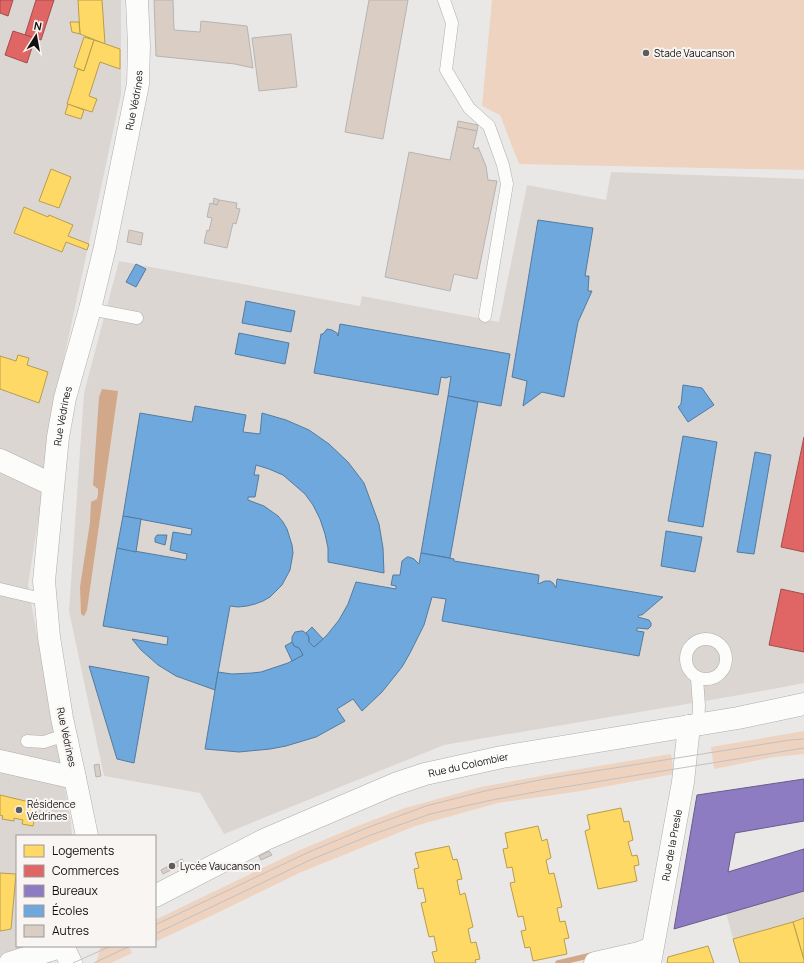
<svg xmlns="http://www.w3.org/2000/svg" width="804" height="963" font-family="Manrope,sans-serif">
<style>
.built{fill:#dcd6d2}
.green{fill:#edd3c0}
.water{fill:#d1a98a}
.homes{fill:#ffd966;stroke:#b89d4d}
.shops{fill:#e06666;stroke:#a24d4d}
.offices{fill:#8e7cc3;stroke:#695c8e}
.schools{fill:#6fa8dc;stroke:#537b9f}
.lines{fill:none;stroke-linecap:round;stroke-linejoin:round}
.stream{stroke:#d1a98a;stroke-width:5.5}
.building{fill:#dacec4;stroke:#b5b4b3}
.lane-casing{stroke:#aeadab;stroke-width:13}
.street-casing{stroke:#aeadab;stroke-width:23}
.lane{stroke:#fcfcfb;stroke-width:12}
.street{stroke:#fcfcfb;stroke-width:22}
.tram{stroke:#c2c1c1;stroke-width:1}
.poi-dot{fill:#5e5d5c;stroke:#f8f5f3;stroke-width:1.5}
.labels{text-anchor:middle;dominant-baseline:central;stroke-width:4;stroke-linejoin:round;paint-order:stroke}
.poi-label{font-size:10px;fill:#131212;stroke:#f8f5f3;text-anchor:start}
.street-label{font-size:10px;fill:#131212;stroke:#f8f5f3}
</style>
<rect width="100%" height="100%" fill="#eae8e6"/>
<g class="built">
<path d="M0,0H121V95L64,358L28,585L71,822L72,836H17V946H62L51,963H0Z"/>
<path d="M611,172L804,179V683L789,686L734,696L444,745L224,834L200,793L104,776L69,611L84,393L119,261L360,306L362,296L499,322L527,185L606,200Z"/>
<path d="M804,890V963H740L726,913Z"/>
</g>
<g class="green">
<path d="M492,0H804V170L519,164L500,115L482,106Z"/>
<path d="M804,731V754L774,757L714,769L711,747Z"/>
<path d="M671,754L674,774L581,791L498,803L415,826L299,873L217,913L155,942V920L300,850L355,827L405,808L481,787L562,772Z"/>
<path d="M101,946H129L132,953L111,963H96Z"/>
</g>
<path class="water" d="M102,389L118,391L87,610L84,616L81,614L80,587L90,522L91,502L97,499L98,494V489L93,485L99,397Z"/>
<g class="homes">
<path d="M78,0H102L105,44L80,34Z"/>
<path d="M70,22H79L80,34L72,32Z"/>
<path d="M84,37L94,40L84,71L74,67Z"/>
<path d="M94,40L120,49V69L100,62L89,96L97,99L92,112L67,104L78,69L84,71Z"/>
<path d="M68,104L84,110L81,119L65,114Z"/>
<path d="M51,169L71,177L59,208L39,201Z"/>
<path d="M24,207L48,217L49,215L73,225L68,236L89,244L87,250L66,242L62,252L14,233Z"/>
<path d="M18,355L29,358L27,365L48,372L39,403L0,389V356L16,361Z"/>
<path d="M0,795L38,804L33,826L22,824L23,820L14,818V821L2,819L3,816L0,815Z"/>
<path d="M621,808L624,822L629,821L633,840L628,842L632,856L637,855L638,859L639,865L634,866L637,881L598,889L585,831L590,829L587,815Z"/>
<path d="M538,826L542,841L547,839L551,858L546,860L549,874L554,873L562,907L557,908L560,922L565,921L569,938L564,939L567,954L533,961L530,947L525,948L521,931L526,930L523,916L518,917L510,883L515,882L512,867L507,868L503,849L508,848L505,833Z"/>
<path d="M449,846L453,860L457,859L462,879L457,880L460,895L465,893L473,927L468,929L471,943L476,942L480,959L475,960L476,963H435L432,952L437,951L434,936L429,937L421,903L426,902L423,888L418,889L414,869L419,868L415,853Z"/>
<path d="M0,873L16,874L11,929L0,931Z"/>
<path d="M804,918V960L793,922Z"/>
<path d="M793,922L804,960V963H740L733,939Z"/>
<path d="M708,946L714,963H667L668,957Z"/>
</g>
<g class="shops">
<path d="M0,0H13L8,16L0,13Z"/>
<path d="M36,0H54L41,40L25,35Z"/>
<path d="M13,31L35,38L27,63L5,55Z"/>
<path d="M804,437V552L781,547Z"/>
<path d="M781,589L804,594V652L769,645Z"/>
</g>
<path class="offices" d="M804,779V821L735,833L728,872L804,849V891L674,929L697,795Z"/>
<g class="schools">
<path d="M538,220L593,228L585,276H589L588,291H592L578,322L564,397L542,392L523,406L527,381L512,377Z"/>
<path d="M136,264L146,269L136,287L126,282Z"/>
<path d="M246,301L295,311L291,332L242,323Z"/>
<path d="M340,324L510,354L501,406L448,396L451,376L446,378L441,377L438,395L314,373L321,334H323L327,329L332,330L337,333L338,336Z"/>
<path d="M239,333L289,343L285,364L235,354Z"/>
<path d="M683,385L702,388L714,405L688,422L678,407L681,404Z"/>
<path d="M448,396L478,402L450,558L421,553Z"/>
<path d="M195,406L246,415L243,432L260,434L262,413L286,420L309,430L329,444L348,462L364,483L379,524L383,548L384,573L328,562V548L325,534L320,519L313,505L305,494L283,475L269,469L256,465L254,475H259L255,497H248V500L264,506L278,516L283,522L287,529L292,545L293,553L290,570L282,585L270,597L263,601L255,604L247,606L238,607L230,606L215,690L176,676L158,665L141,650L132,639L167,645L168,637L103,626L117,548L186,560L187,554L170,550L173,532L191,535L192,529L123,516L140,413L192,422Z"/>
<path d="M683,436L717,442L703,527L668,521Z"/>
<path d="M755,452L771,455L754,554L737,552Z"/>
<path d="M123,516L141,519L136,552L117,548Z"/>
<path d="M666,531L702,537L695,572L661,566Z"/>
<path d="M157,535H167L165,545L155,542V538Z"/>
<path d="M421,553L454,559V561L539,575L538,584L545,581H550L553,583L556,588L557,579L663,597L642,615H639L638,617L649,620L651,623V626L648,629L637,628V631L644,632L639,656L442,621L446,599L432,597L424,625L410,653L402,667L382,692L362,711L353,699L337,709L345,721L316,737L286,746L270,749L239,752L205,749L218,672L232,674L252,673L261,672L288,663L303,655L299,648L294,646L292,642V637L295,632L301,631H303L308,635L309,637V642L314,647L327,635L339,620L348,604L356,582L396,589V586L391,585L393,575H400L402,561L407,557H409L414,559L419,564Z"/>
<path d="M312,627L323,639L314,647L309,642V637L308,635L306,633Z"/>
<path d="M292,642L294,646L299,648L303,655L292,661L285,646Z"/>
<path d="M89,666L149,677L134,763L117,759Z"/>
</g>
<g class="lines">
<path class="stream" d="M558,963L592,955"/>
</g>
<g class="building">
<path d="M154,0H173L174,30L200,32L201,21L247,26L253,68L235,64L156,56Z"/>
<path d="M369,0H408L383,139L345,132Z"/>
<path d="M291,34L297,87L259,91L252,38Z"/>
<path d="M458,121L478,125L477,131L457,127Z"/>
<path d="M457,127L477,131L473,148L478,149V147L486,166L488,180L497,181L477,279L454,274L450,291L385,277L409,152L450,160Z"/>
<path d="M214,198L219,200L217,205L213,204Z"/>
<path d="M219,200L237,203L236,208L240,209L236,224L233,223L227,248L204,243L207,230L209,231L212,218L207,217L210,203L217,205Z"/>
<path d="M129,230L143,233L141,245L127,242Z"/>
<path d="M99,764L101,776L96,777L94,765Z"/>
<path d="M269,851L272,855L261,860L259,856Z"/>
<path d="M182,859L184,863L163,874L161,870Z"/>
</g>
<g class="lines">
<g class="lane-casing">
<g id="lane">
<path d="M444,0L452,23L446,70L469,108L489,126L503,165L507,184L485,316"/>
<path d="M90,309L137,318"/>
<path d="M0,589L46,600"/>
<circle cx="706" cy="659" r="20"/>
<path d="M697,678L699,706L698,725"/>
<path d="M27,741L44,742L65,735"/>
</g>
</g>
<g class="street-casing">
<g id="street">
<path d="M0,460L53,485"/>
<path d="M0,761L75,778"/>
<path id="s1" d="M87,836L75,778L62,718L49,637L44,581L58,437L65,398L90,309L105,247L138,84L139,46L137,0"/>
<path id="s2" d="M155,896L266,839L395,784L425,774L502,757L738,718L804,704"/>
<path d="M63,946L71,963"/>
<path d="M10,963L63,946"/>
<path d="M595,963L639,953L652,948"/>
<path id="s3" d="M650,963L683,782L689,726"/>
</g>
</g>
<use href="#lane" class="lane"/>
<use href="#street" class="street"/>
<g class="tram">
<path d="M155,925L309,852L369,827L426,806L485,791L545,779L790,740L804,739"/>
<path d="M155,934L310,860L371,835L430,814L487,801L546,790L804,748"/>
<path d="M73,963L111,946"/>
<path d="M94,963L130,946"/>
</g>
</g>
<g class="poi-dot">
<circle cx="646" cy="53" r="4"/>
<circle cx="19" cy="810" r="4"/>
<circle cx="172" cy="866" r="4"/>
</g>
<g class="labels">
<g class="poi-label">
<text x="654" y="53">Stade Vaucanson</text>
<text x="27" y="804">Résidence<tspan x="27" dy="12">Védrines</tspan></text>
<text x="180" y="866">Lycée Vaucanson</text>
</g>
<g class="street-label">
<text stroke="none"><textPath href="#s1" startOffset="749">Rue Védrines</textPath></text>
<text stroke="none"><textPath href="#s1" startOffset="425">Rue Védrines</textPath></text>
<text transform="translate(67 737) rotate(78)">Rue Védrines</text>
<text stroke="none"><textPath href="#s2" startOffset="341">Rue du Colombier</textPath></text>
<text stroke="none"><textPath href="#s3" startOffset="120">Rue de la Presle</textPath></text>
</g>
</g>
<rect x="16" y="835" width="140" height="112" fill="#f8f5f3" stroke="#9c9a99"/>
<rect x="24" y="845" width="20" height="12" fill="#ffd966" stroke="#9c9a99"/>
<text x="52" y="855" font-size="12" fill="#131212">Logements</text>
<rect x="24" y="865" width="20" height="12" fill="#e06666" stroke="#9c9a99"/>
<text x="52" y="875" font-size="12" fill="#131212">Commerces</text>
<rect x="24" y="885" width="20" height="12" fill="#8e7cc3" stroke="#9c9a99"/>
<text x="52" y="895" font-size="12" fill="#131212">Bureaux</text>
<rect x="24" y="905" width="20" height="12" fill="#6fa8dc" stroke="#9c9a99"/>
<text x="52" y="915" font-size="12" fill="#131212">Écoles</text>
<rect x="24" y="925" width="20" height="12" fill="#dacec4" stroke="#9c9a99"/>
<text x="52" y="935" font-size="12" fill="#131212">Autres</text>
<g transform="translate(36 36) rotate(11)" stroke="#f8f5f3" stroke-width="3" paint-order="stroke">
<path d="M0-3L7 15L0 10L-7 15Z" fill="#131212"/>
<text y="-6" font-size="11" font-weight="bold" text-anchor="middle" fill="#131212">N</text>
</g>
</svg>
